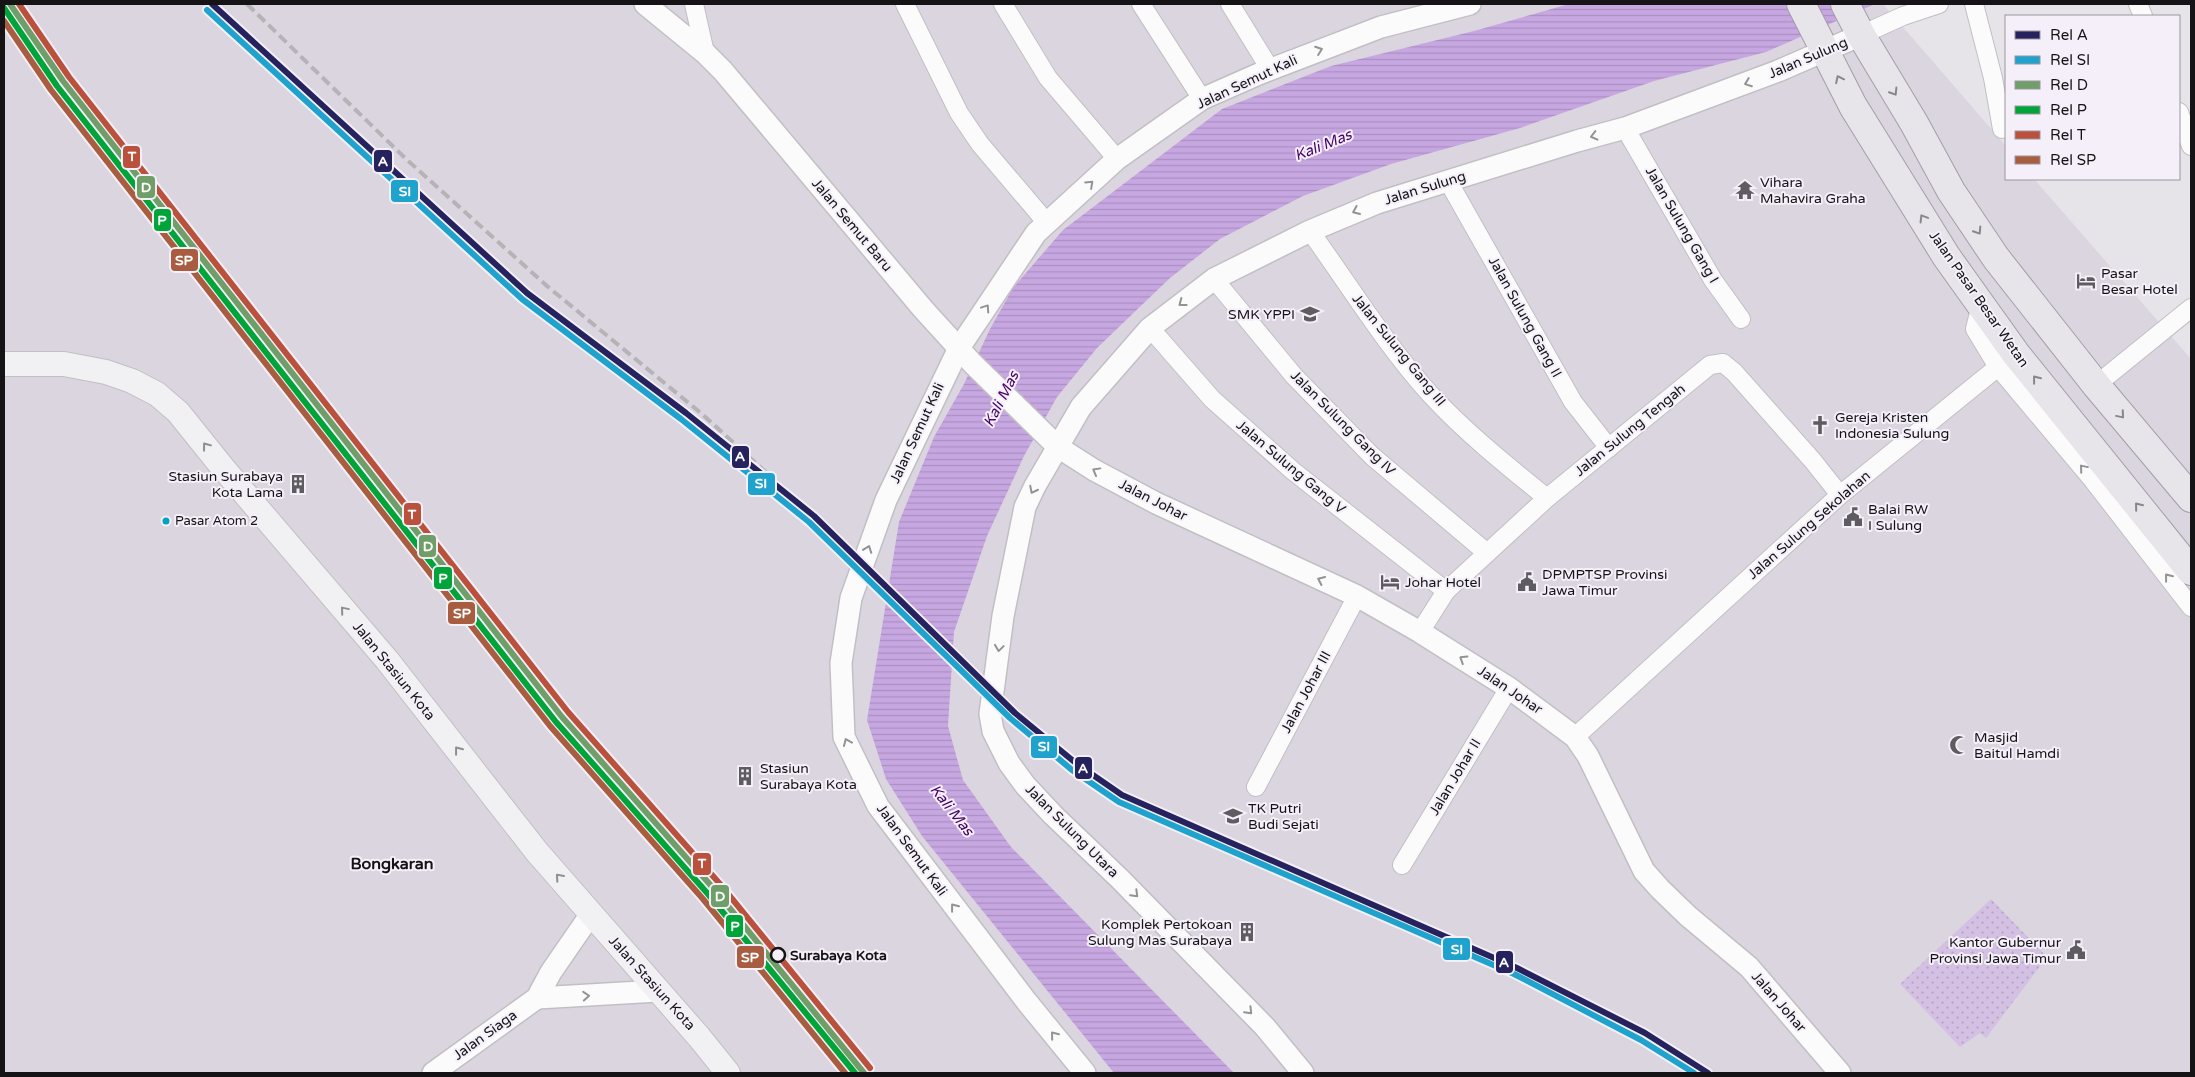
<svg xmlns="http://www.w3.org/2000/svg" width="2195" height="1077" font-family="'Varela Round',sans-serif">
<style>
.built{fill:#dbd5e0}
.garden{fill:url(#garden-dots)}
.water{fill:url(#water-rules)}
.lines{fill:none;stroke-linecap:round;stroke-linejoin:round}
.minor-casing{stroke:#c2bfc4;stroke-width:20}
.tertiary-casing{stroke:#c2bfc4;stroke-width:24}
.secondary-casing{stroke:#c2bfc4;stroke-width:26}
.primary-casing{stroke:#a39ea9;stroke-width:30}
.minor{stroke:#fbfbfc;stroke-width:18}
.tertiary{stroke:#fbfbfc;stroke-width:21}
.secondary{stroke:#f1f0f2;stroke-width:24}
.primary{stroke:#e7e4ea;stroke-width:28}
.rail{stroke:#b5b3b5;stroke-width:4;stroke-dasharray:10 5;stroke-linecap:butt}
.rail-1-casing{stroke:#f4eff8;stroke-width:10}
.rail-2-casing{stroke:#f4eff8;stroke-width:10}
.rail-3-casing{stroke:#f4eff8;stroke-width:10}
.rail-4-casing{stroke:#f4eff8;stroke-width:10}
.rail-5-casing{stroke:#f4eff8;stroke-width:10}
.rail-6-casing{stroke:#f4eff8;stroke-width:10}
.rail-1{stroke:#26225e;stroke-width:6}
.rail-2{stroke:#1fa3cc;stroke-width:6}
.rail-3{stroke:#6f9e68;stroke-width:6}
.rail-4{stroke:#00a53a;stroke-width:6}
.rail-5{stroke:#ba513d;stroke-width:6}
.rail-6{stroke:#a95d40;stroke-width:6}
.oneway{stroke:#949394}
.oneway2{stroke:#88868b}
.oneway3{stroke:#8e8d8f}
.bus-dot{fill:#01a2c5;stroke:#f4eff8;stroke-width:2}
.stop-dot{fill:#f4eff8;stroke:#151316;stroke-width:2.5}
.labels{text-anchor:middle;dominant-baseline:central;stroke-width:4;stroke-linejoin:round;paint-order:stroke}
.bus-label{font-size:13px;fill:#151316;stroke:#f4eff8;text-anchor:start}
.street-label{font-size:14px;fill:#151316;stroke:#f4eff8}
.poi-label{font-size:14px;fill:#151316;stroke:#f4eff8;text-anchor:start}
.stop-label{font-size:14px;font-weight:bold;fill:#151316;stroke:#f4eff8;text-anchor:start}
.water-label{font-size:15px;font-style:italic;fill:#470369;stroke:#f4eff8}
.quarter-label{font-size:16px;font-weight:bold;fill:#151316;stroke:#f4eff8}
.line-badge{stroke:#f4eff8;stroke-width:2}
.badge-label{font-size:14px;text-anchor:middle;font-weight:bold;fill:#fff}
</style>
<defs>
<pattern id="garden-dots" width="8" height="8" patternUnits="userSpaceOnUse" patternTransform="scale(1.25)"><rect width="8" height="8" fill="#d3c0e3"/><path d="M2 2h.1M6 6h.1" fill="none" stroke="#b4a4c2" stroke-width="1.8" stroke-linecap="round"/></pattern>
<pattern id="water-rules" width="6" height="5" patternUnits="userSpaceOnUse" patternTransform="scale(1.25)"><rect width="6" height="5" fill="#c7a7e1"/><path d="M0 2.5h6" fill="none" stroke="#aa8fc0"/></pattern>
</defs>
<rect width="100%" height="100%" fill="#e6e3e9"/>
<path class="built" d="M4,4H1883L2006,146V179H2034L2191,359V1073H4Z"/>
<path class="garden" d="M1991,899L2047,957L1986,1038L1980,1033L1960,1047L1900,984Z"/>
<path class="water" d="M1569,4H1875L1766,52L1654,81L1520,128L1391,164L1303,196L1220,239L1170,278L1097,348L1057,397L1024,456L987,536L954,632L948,726L963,780L1011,847L1234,1073H1114L922,836L886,779L867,720L899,522L934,437L964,384L990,329L1013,288L1063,230L1222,109L1331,66L1474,31Z"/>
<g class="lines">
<g class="minor-casing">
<g id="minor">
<path d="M694,4L705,53"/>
<path d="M905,4L959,113L980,144L1047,223"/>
<path d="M1003,4L1048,78L1117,159"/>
<path d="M1141,4L1202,99"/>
<path d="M1230,4L1270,69"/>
<path d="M1974,4L1993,78L2002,129"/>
<path d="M2138,4L2143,16"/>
<path d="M1861,35L1903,16L1939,4"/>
<path d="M2179,112L2191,146"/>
<path d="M1625,128L1713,280L1741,319"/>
<path d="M1448,181L1573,402L1609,448"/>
<path d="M1310,231C1349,285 1385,344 1430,394C1465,432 1506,465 1547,498"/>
<path d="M1214,279L1294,376L1372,456L1487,553"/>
<path d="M1981,305L1975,329L1998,367L2092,479L2191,607"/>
<path d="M1150,328L1212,399L1293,471L1446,591"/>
<path d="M2096,385L2191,308"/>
<path d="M1420,632L1446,591L1547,498L1710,365L1723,363L1734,372L1813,461L1840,495"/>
<path d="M1575,737L1840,495L1998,367"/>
<path d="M1256,787L1357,596"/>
<path d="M1402,865L1509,688"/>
</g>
</g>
<g class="tertiary-casing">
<g id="tertiary">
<path d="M645,4L705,53L723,71L923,309L973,364L1058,447L1094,470L1156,503L1357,596L1420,632L1509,688L1575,737L1588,756L1644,871L1660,889L1688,916L1749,967L1840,1073"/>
<path d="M537,998L658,991"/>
<path d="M433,1073L537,998L551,972L591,914"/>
<path d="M1085,1073L1027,1002L878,806L844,737L841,663L851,598L886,500L959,348L1036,233L1117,159L1202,99L1261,73L1381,27L1470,4"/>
<path d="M1303,1073L1265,1027L1120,879L1053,815L1025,785L1009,763L993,731L990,714L1003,616L1025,507L1035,486L1081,407L1150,328L1214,279L1310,231L1377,203L1577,141L1625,128L1778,71L1861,35"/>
</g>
</g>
<g class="secondary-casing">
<path id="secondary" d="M4,364H64L106,372L132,381L157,394L178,412L223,468L387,660L537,852L699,1037L728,1073"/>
</g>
<g class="primary-casing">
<g id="primary">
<path d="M1801,4L1853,106L1946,256L2016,354L2191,571"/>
<path d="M1845,4L1861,35L1914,123L1951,191L1996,258L2096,385L2191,498"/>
</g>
</g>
<use href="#minor" class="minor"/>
<use href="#tertiary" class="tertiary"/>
<use href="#secondary" class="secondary"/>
<use href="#primary" class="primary"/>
<path class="rail" d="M247,4L405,158L547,286L702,414L814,516"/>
<g class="rail-1-casing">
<path id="rail-1" d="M212,4L527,293L686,413L814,516L1015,713L1077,764L1122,795L1517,968L1645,1033L1708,1073"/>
</g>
<g class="rail-2-casing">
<path id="rail-2" d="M207,10L522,299L681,419L809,522L1010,718L1072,770L1119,802L1514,974L1641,1040L1694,1073"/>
</g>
<g class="rail-3-casing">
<path id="rail-3" d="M10,4L63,81L562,717L714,889L864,1073"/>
</g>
<g class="rail-4-casing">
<path id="rail-4" d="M4,8L57,86L556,722L708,894L855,1073"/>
</g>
<g class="rail-5-casing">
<path id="rail-5" d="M19,4L69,77L568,712L720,884L870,1068"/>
</g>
<g class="rail-6-casing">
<path id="rail-6" d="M4,21L51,90L550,726L703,899L845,1073"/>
</g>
<use href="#rail-1" class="rail-1"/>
<use href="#rail-2" class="rail-2"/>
<use href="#rail-3" class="rail-3"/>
<use href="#rail-4" class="rail-4"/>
<use href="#rail-5" class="rail-5"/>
<use href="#rail-6" class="rail-6"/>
</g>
<defs><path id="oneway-chevron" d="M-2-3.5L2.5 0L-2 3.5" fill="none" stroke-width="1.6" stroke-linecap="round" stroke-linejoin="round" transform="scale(1.25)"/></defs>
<g class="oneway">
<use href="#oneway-chevron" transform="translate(1319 50) rotate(-20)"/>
<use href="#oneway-chevron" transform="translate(1748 83) rotate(159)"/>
<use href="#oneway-chevron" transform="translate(1594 136) rotate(166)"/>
<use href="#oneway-chevron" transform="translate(1090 184) rotate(-43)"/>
<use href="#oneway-chevron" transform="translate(1356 211) rotate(157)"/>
<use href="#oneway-chevron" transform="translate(1182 303) rotate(143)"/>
<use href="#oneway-chevron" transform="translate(986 308) rotate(-56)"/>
<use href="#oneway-chevron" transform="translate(2083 468) rotate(-130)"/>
<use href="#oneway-chevron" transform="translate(1096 471) rotate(-151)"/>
<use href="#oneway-chevron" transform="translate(1033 490) rotate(117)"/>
<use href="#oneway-chevron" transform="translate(868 549) rotate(-70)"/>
<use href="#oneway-chevron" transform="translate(2168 577) rotate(-128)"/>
<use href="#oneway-chevron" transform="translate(1321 580) rotate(-155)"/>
<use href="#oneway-chevron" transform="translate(999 648) rotate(98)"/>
<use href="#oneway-chevron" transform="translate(1463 659) rotate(-148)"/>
<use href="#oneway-chevron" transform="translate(847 742) rotate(-113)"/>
<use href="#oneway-chevron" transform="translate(1135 894) rotate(45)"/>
<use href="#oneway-chevron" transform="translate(954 907) rotate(-128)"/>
<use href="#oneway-chevron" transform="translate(586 996) rotate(-4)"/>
<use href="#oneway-chevron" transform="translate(1249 1011) rotate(46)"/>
<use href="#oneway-chevron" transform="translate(1054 1035) rotate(-129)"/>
</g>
<g class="oneway2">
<use href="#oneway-chevron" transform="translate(1839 79) rotate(-116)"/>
<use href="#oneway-chevron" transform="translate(1894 92) rotate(58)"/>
<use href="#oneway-chevron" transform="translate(1923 218) rotate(-121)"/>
<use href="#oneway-chevron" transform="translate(1978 231) rotate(57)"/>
<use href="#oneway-chevron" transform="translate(2036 379) rotate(-128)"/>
<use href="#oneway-chevron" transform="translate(2121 415) rotate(50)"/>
<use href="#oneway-chevron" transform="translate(2138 506) rotate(-129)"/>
</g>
<g class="oneway3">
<use href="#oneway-chevron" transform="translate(206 446) rotate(-127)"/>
<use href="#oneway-chevron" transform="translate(344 610) rotate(-130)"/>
<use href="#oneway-chevron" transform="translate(458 750) rotate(-128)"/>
<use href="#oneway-chevron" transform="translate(559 877) rotate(-131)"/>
</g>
<defs>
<g id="temple-bare" transform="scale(1.5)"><path d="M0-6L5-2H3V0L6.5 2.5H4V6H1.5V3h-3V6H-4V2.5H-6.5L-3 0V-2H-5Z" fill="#5e5c60" stroke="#f4eff8" stroke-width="2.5" paint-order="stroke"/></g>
<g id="hotel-bare" transform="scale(1.5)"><path d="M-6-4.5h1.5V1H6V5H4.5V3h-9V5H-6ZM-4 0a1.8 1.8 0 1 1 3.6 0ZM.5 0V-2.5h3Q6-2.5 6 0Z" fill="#5e5c60" stroke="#f4eff8" stroke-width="2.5" paint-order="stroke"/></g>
<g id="school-bare" transform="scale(1.5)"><path d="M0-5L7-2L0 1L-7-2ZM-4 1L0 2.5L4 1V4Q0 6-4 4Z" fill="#5e5c60" stroke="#f4eff8" stroke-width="2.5" paint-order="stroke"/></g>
<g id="church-bare" transform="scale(1.5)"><path d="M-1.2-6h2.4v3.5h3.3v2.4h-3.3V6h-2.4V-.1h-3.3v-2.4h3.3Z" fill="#5e5c60" stroke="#f4eff8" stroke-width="2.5" paint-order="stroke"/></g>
<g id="building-bare" transform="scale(1.5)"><path d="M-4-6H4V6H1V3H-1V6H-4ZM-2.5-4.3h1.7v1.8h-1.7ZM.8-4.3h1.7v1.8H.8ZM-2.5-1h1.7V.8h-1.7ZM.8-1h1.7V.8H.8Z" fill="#5e5c60" stroke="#f4eff8" stroke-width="2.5" paint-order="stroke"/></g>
<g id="civic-bare" transform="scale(1.5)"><path d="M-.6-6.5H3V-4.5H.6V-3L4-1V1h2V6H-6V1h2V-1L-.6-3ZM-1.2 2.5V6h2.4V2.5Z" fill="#5e5c60" stroke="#f4eff8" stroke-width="2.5" paint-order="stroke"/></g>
<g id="mosque-bare" transform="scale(1.5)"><path d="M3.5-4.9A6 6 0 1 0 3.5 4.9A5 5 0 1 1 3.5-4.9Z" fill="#5e5c60" stroke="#f4eff8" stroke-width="2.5" paint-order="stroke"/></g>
</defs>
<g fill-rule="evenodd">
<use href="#temple-bare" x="1745" y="190"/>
<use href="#hotel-bare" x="2086" y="281"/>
<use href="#school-bare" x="1310" y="314"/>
<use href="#church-bare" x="1820" y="425"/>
<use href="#building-bare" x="298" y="484"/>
<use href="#civic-bare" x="1853" y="517"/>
<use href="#hotel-bare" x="1390" y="582"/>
<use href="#civic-bare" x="1527" y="582"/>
<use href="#mosque-bare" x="1959" y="745"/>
<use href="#building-bare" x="745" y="776"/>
<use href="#school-bare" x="1233" y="816"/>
<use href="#building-bare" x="1247" y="932"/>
<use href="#civic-bare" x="2076" y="950"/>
</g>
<circle class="bus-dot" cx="166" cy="521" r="4.5"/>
<circle class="stop-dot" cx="778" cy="955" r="7"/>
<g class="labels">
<g class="bus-label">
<text x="175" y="521">Pasar Atom 2</text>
</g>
<g class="street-label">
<text transform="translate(1808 58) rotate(-23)">Jalan Sulung</text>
<text transform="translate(1247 82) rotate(-25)">Jalan Semut Kali</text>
<text transform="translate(1425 188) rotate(-17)">Jalan Sulung</text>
<text transform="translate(852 225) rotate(50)">Jalan Semut Baru</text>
<text transform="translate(1682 225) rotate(60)">Jalan Sulung Gang I</text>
<text transform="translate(1979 299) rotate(55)">Jalan Pasar Besar Wetan</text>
<text transform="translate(1525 317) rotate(61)">Jalan Sulung Gang II</text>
<text transform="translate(1399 350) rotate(51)">Jalan Sulung Gang III</text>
<text transform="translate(1343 423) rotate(45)">Jalan Sulung Gang IV</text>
<text transform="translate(1630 430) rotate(-39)">Jalan Sulung Tengah</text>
<text transform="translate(917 433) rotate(-65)">Jalan Semut Kali</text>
<text transform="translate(1291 467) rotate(40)">Jalan Sulung Gang V</text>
<text transform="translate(1153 500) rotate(27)">Jalan Johar</text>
<text transform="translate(1809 525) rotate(-41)">Jalan Sulung Sekolahan</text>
<text transform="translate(394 671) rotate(51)">Jalan Stasiun Kota</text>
<text transform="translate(1510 690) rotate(34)">Jalan Johar</text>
<text transform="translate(1306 692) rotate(-62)">Jalan Johar III</text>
<text transform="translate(1455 777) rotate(-59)">Jalan Johar II</text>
<text transform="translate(1072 831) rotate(45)">Jalan Sulung Utara</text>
<text transform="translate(912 850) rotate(54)">Jalan Semut Kali</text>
<text transform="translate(652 983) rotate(48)">Jalan Stasiun Kota</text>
<text transform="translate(1779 1002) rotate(49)">Jalan Johar</text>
<text transform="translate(485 1035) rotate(-36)">Jalan Siaga</text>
</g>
<g class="poi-label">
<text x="1760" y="182">Vihara<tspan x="1760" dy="16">Mahavira Graha</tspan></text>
<text x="2101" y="273">Pasar<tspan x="2101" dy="16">Besar Hotel</tspan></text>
<text x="1295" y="314" text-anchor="end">SMK YPPI</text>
<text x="1835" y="417">Gereja Kristen<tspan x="1835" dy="16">Indonesia Sulung</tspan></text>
<text x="283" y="476" text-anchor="end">Stasiun Surabaya<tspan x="283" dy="16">Kota Lama</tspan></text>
<text x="1868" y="509">Balai RW<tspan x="1868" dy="16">I Sulung</tspan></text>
<text x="1542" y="574">DPMPTSP Provinsi<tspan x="1542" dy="16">Jawa Timur</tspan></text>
<text x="1405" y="582">Johar Hotel</text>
<text x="1974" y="737">Masjid<tspan x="1974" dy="16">Baitul Hamdi</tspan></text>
<text x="760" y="768">Stasiun<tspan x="760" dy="16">Surabaya Kota</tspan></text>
<text x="1248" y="808">TK Putri<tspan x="1248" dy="16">Budi Sejati</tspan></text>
<text x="1232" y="924" text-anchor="end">Komplek Pertokoan<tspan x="1232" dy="16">Sulung Mas Surabaya</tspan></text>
<text x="2061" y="942" text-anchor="end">Kantor Gubernur<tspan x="2061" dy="16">Provinsi Jawa Timur</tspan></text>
</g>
<g class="stop-label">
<text x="790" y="955">Surabaya Kota</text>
</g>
<g class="water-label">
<text transform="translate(1323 145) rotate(-22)">Kali Mas</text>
<text transform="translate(1001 399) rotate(-63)">Kali Mas</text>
<text transform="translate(952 810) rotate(52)">Kali Mas</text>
</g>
<g class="quarter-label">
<text x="392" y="864">Bongkaran</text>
</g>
</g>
<g class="line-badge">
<rect x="122" y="145" width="19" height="24" rx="5" fill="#ba513d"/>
<rect x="373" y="149" width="20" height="24" rx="5" fill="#26225e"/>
<rect x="136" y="175" width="20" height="24" rx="5" fill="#6f9e68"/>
<rect x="390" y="179" width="29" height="24" rx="5" fill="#1fa3cc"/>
<rect x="153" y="208" width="19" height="24" rx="5" fill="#00a53a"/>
<rect x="170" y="248" width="29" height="24" rx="5" fill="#a95d40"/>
<rect x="731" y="445" width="19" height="24" rx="5" fill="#26225e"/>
<rect x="747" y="472" width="29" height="24" rx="5" fill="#1fa3cc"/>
<rect x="403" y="502" width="19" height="24" rx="5" fill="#ba513d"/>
<rect x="418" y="534" width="19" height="24" rx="5" fill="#6f9e68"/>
<rect x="433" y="566" width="20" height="24" rx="5" fill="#00a53a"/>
<rect x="447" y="601" width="29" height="24" rx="5" fill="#a95d40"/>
<rect x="1030" y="735" width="28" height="24" rx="5" fill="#1fa3cc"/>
<rect x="1074" y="756" width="19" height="24" rx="5" fill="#26225e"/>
<rect x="692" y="852" width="20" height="24" rx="5" fill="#ba513d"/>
<rect x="710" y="884" width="20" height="24" rx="5" fill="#6f9e68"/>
<rect x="725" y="914" width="19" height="24" rx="5" fill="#00a53a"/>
<rect x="1442" y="937" width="29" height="24" rx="5" fill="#1fa3cc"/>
<rect x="736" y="945" width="29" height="24" rx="5" fill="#a95d40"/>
<rect x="1495" y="950" width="19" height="24" rx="5" fill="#26225e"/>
</g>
<g class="badge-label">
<text x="132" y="161">T</text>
<text x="383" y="166">A</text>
<text x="146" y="192">D</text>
<text x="405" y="196">SI</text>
<text x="162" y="225">P</text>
<text x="184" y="265">SP</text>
<text x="740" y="461">A</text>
<text x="761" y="488">SI</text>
<text x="412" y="519">T</text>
<text x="428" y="551">D</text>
<text x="443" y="583">P</text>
<text x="462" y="618">SP</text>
<text x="1044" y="751">SI</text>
<text x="1083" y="773">A</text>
<text x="702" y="868">T</text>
<text x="720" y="901">D</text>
<text x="735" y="931">P</text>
<text x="1457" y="954">SI</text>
<text x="750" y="962">SP</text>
<text x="1504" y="967">A</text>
</g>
<rect width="2195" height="1077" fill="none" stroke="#151316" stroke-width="10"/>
<rect x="2005" y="15" width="175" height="165" fill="#f4eff8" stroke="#9b979e"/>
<rect x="2015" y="31" width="25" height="8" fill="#26225e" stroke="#9b979e"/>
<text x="2050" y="40" font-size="15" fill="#151316">Rel A</text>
<rect x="2015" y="56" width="25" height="8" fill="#1fa3cc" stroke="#9b979e"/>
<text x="2050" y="65" font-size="15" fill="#151316">Rel SI</text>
<rect x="2015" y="81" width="25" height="8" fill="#6f9e68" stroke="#9b979e"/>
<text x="2050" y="90" font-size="15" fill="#151316">Rel D</text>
<rect x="2015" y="106" width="25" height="8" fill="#00a53a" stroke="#9b979e"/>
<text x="2050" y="115" font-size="15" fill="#151316">Rel P</text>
<rect x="2015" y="131" width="25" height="8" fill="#ba513d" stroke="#9b979e"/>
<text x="2050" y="140" font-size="15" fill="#151316">Rel T</text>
<rect x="2015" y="156" width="25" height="8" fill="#a95d40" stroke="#9b979e"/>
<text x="2050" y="165" font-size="15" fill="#151316">Rel SP</text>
</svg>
